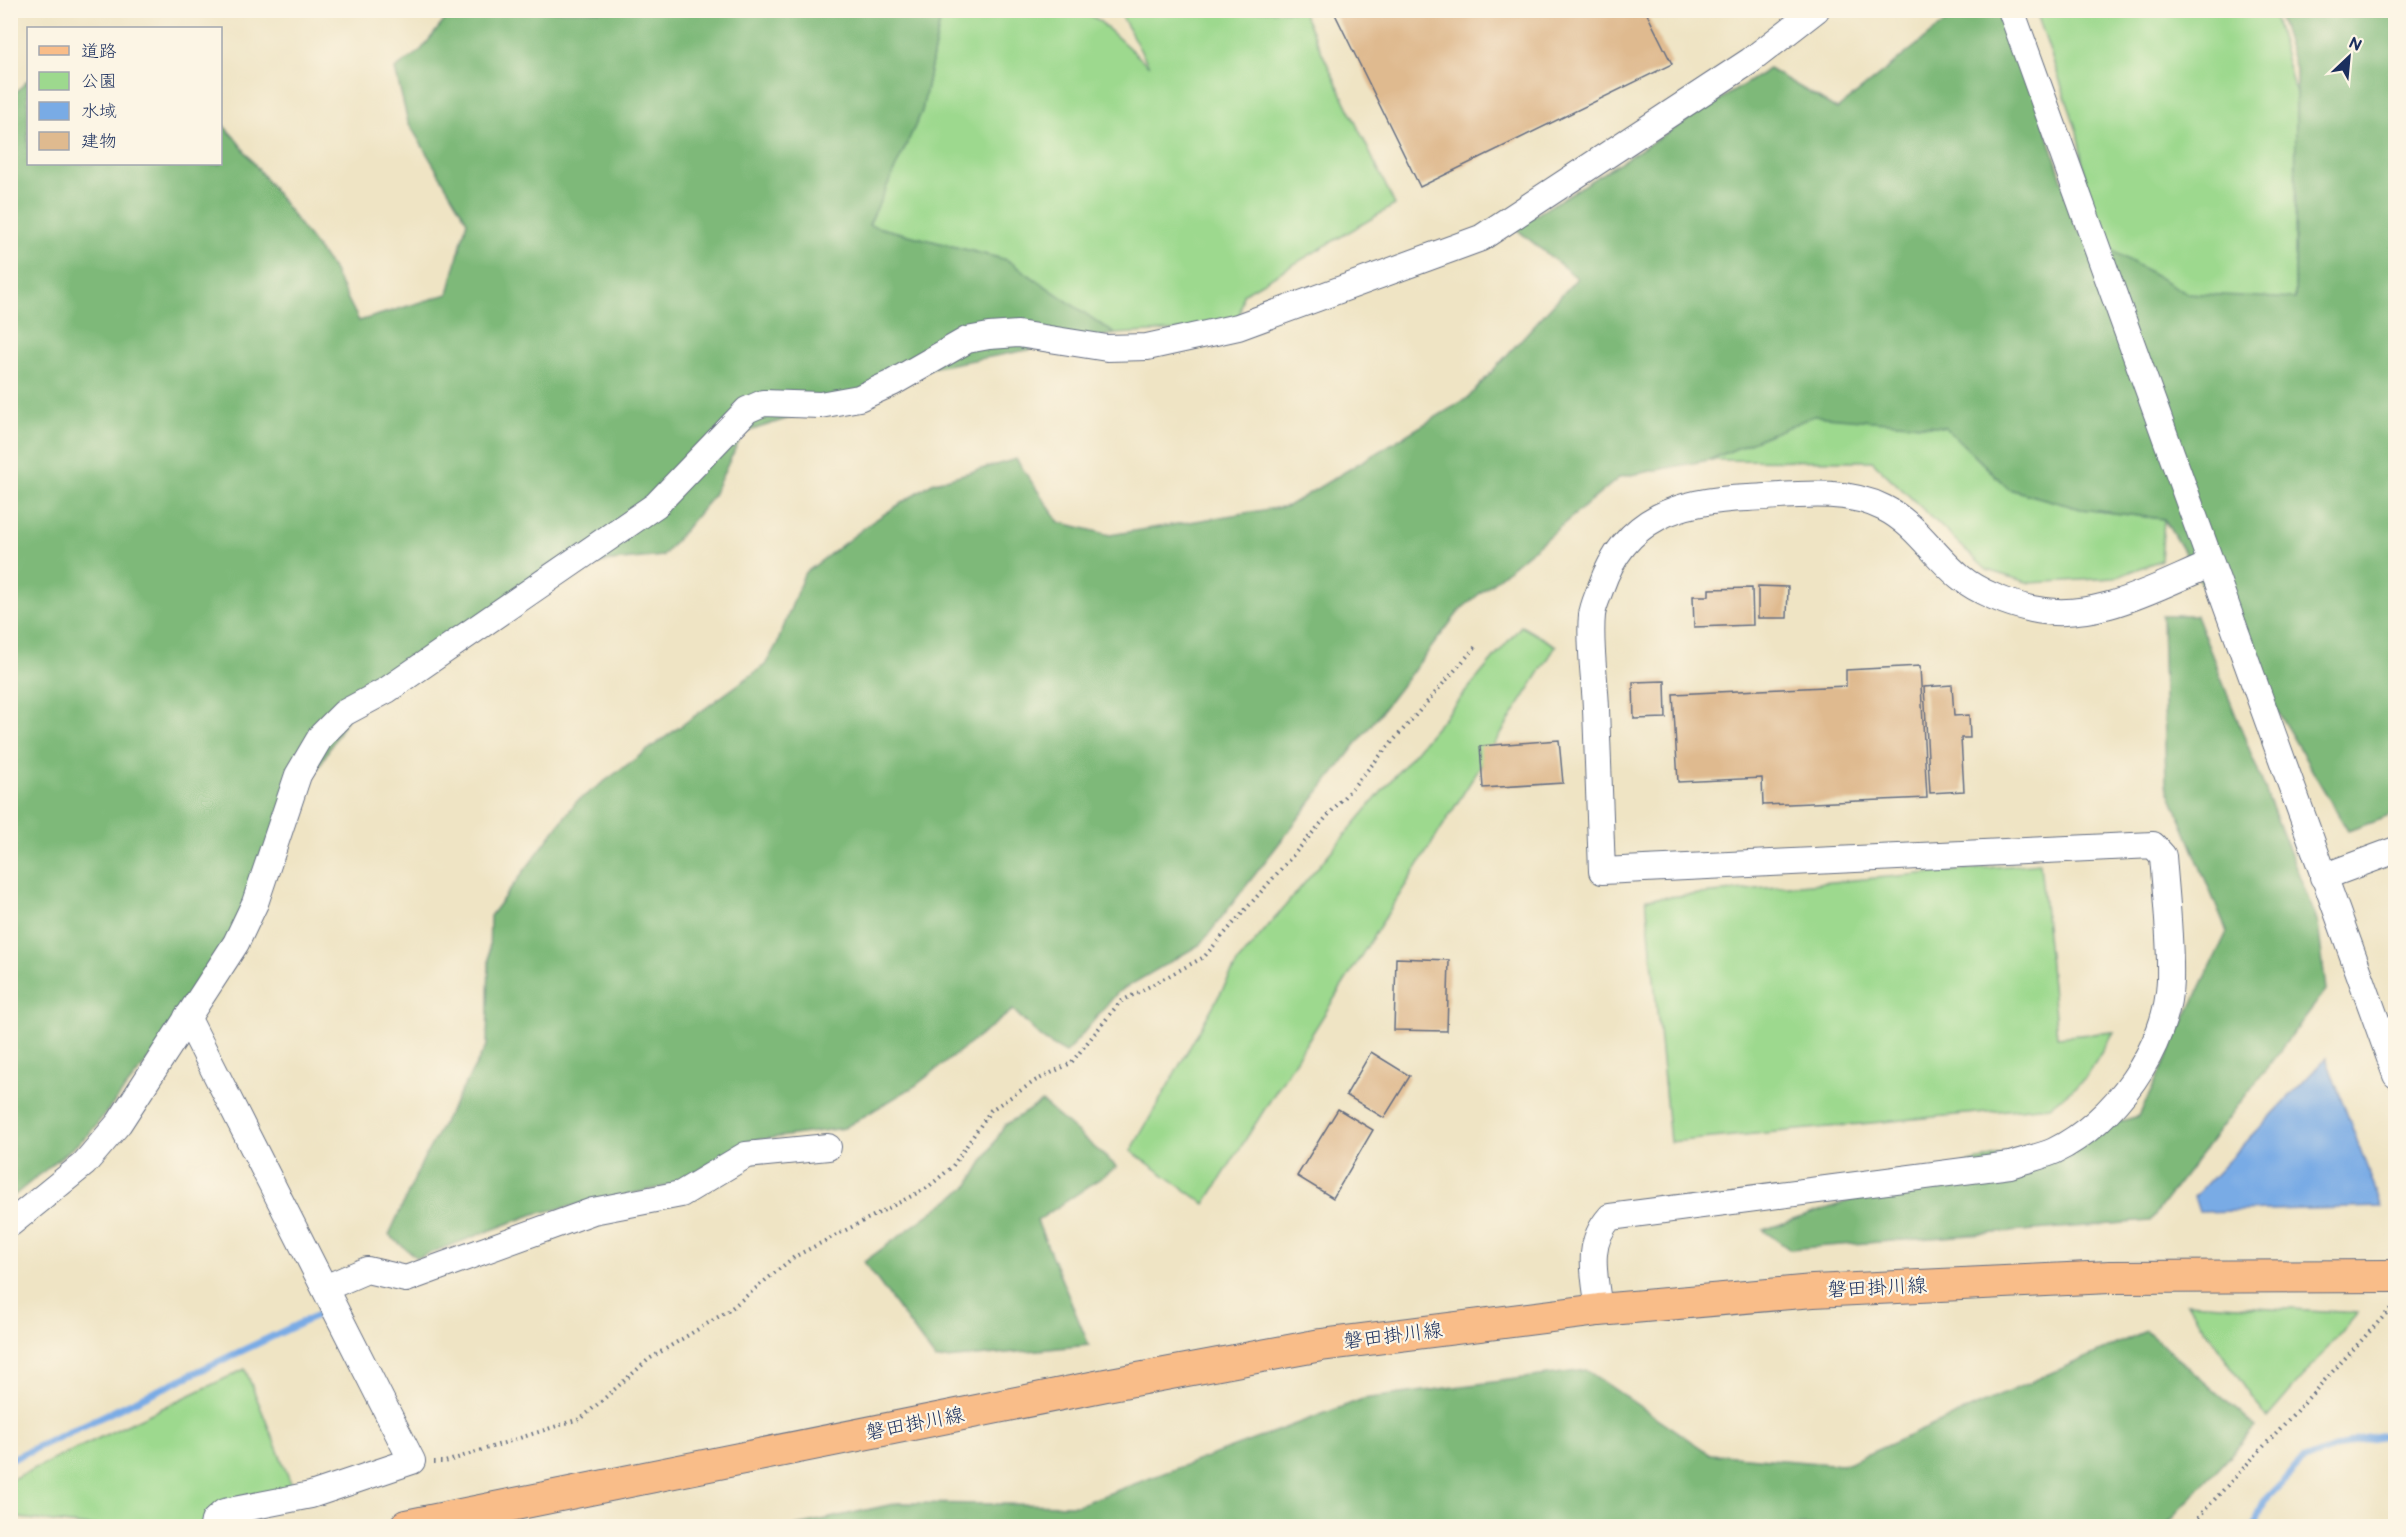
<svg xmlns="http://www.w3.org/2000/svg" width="2406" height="1537" font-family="'Balsamiq Sans','Klee One',sans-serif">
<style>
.green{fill:#9dd98e;stroke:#5c8476;stroke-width:1.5}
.forest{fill:#7eb979;stroke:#4c746c;stroke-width:1.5}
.water{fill:#79abe5;stroke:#4a6da2;stroke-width:1.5}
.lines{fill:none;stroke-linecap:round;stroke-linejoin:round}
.stream{stroke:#79abe5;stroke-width:7}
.building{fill:#dfba8f}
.minor-casing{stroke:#656e82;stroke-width:28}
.major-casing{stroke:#656e82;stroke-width:34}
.path{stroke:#656e82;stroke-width:4;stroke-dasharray:1.5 4.5;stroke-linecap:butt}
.minor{stroke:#fff;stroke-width:26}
.major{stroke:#f9bd89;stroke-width:32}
.labels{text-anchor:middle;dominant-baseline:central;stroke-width:4.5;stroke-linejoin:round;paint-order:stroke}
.street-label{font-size:20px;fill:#1b2f5e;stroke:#fcf5e5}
</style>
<rect width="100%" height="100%" fill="#fcf5e5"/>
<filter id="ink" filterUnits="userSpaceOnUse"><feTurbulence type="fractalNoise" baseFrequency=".0167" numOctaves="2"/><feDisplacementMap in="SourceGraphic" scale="12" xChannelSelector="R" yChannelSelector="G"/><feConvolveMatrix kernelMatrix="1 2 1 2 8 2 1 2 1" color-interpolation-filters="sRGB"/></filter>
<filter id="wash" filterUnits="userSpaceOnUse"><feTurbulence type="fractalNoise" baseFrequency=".008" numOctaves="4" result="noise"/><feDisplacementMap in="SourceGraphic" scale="24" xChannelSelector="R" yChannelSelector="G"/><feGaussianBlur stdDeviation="1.35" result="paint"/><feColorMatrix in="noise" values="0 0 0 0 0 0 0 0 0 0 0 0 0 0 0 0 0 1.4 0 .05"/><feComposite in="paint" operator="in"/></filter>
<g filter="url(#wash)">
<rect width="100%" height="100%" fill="#efe4c4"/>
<g class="green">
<path d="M942,10L1078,11L1097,19L1149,66L1119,11H1302L1395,205L1243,294L1238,327L1115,334L1007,260L868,225L922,111Z"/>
<path d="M2036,11H2273L2296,95L2295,299L2194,310L2099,255L2077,131Z"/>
<path d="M1814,415L1945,427L2009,489L2081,509L2164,519L2161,560L2115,578L2030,583L1987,570L1872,461L1709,460Z"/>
<path d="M1521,626L1556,646L1205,1204L1131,1151L1238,962Z"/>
<path d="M2040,863L2057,1037L2114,1032L2085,1079L2050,1106L1670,1142L1646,899Z"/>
<path d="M2187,1303L2358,1313L2267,1418Z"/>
<path d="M245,1369L297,1498L217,1526H87L11,1517L10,1480Z"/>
</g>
<g class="forest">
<path d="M452,11H942L922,111L869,225L1007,260L1115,334L914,371L878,389L743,433L712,497L663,556L602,562L365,687L275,843L207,987L88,1135L11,1198V97L28,80V164H220L221,123L235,138L332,268L359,321L448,294L467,221L408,122L395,69L421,50Z"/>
<path d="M1959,11H2009L2078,231L2186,293L2295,299L2296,69L2277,11H2395V814L2348,831L2164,519L2081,509L2009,489L1945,427L1814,416L1709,460L1620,477L1461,609L1201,944L1118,992L1066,1053L1045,1041L1013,1010L915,1086L844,1128L750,1141L673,1185L534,1214L417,1258L389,1235L424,1158L487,1045L490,916L576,802L765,665L777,644L804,574L872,522L932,483L1016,459L1059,522L1110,535L1288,506L1468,398L1577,278L1515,228L1769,69L1837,109Z"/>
<path d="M2162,615H2196L2318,923L2326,990L2150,1221L1789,1249L1763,1230L1923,1176L2139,1116L2227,932L2166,784Z"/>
<path d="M1042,1102L1117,1167L1037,1221L1089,1345L936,1360L864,1262L969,1185L1005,1125Z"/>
<path d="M2146,1331L2256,1427L2165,1526H794L898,1503L1078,1505L1363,1399L1586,1370L1710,1454L1843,1465Z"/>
</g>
<path class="water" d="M2326,1058L2382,1207L2199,1212L2194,1197Z"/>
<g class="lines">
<g class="stream">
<path d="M10,1460L322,1313"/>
<path d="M2255,1526L2264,1501L2304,1460L2357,1440L2396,1433"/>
</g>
</g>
<g id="blocks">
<g class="building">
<path d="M1333,10H1645L1672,64L1420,187Z"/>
<path d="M1758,586L1788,587L1787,618H1758Z"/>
<path d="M1752,588L1753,625L1694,627L1693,596H1709V589Z"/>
<path d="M1920,666L1927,798L1763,805L1762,778L1678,782L1673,694L1846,686V670Z"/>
<path d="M1665,681L1666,718L1634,719L1633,682Z"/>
<path d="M1952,685L1954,716L1969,715L1970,738H1961L1964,791L1930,793L1924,687Z"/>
<path d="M1559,740L1563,783L1483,788L1480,746Z"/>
<path d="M1396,958L1449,960L1447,1031L1394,1030Z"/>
<path d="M1371,1052L1410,1076L1384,1118L1346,1095Z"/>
<path d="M1338,1109L1373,1130L1333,1198L1297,1176Z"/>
</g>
</g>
</g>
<g filter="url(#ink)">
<use href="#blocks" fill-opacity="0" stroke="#656e82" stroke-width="1.5"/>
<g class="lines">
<g class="minor-casing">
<g id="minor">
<path d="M2011,10L2396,1075"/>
<path d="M2323,877L2396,850"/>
<path d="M187,1017L412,1461L311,1495L224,1512L214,1521L213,1526"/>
<path d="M10,1224L84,1164L119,1123L236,943L255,903L298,775L321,736L344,713L387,690L656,505L747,410L763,403L820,405L859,398L892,383L967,340L989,336L1018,334L1107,348L1147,347L1238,327L1481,238L1750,61L1816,10"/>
<path d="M325,1288L367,1270L406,1279L593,1211L681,1194L746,1155L828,1147"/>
<path d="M1599,1310C1595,1276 1585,1245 1610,1217L2010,1165C2024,1160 2040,1157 2054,1151C2114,1122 2168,1047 2170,980C2171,939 2166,897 2163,856L2153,845L1602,871C1600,817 1598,763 1596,709C1595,678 1589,645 1592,615C1593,606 1598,596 1601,587C1625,517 1681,500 1748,498C1793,496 1843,487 1884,508C1916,524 1933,555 1960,577C1978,592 2009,604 2032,609C2094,623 2154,588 2209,565"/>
</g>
</g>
<g class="major-casing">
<path id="major" d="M406,1526L1106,1385L1321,1345L1599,1310L1813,1291L2110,1277L2396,1276"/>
</g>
<g class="path">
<path d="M434,1462H445L582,1418L649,1359L728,1311L794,1257L927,1188L952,1167L991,1110L1035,1081L1071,1063L1120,1002L1204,957L1477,645"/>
<path d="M2190,1526L2396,1303"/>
</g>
<use href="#minor" class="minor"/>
<use href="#major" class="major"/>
</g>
</g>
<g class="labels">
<g class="street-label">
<text transform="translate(1877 1288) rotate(-3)">磐田掛川線</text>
<text transform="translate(1393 1336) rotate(-7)">磐田掛川線</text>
<text transform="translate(915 1424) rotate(-11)">磐田掛川線</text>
</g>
</g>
<rect width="2406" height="1537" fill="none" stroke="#fcf5e5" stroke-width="36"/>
<rect x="27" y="27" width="195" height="138" fill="#fcf5e5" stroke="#a2a6af" stroke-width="1.5"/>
<rect x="39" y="46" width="30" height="9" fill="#f9bd89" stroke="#a2a6af" stroke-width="1.5"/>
<text x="81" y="57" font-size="18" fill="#1b2f5e">道路</text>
<rect x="39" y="72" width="30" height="18" fill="#9dd98e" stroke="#a2a6af" stroke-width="1.5"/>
<text x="81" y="87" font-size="18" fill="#1b2f5e">公園</text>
<rect x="39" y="102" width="30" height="18" fill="#79abe5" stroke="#a2a6af" stroke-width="1.5"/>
<text x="81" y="117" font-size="18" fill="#1b2f5e">水域</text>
<rect x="39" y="132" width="30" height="18" fill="#dfba8f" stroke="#a2a6af" stroke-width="1.5"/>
<text x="81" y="147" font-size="18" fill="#1b2f5e">建物</text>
<g transform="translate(2349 57) rotate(26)" stroke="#fcf5e5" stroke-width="4.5" paint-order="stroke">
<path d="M0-4.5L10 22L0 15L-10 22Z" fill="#1b2f5e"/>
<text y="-9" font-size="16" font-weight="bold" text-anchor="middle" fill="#1b2f5e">N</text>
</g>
</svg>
